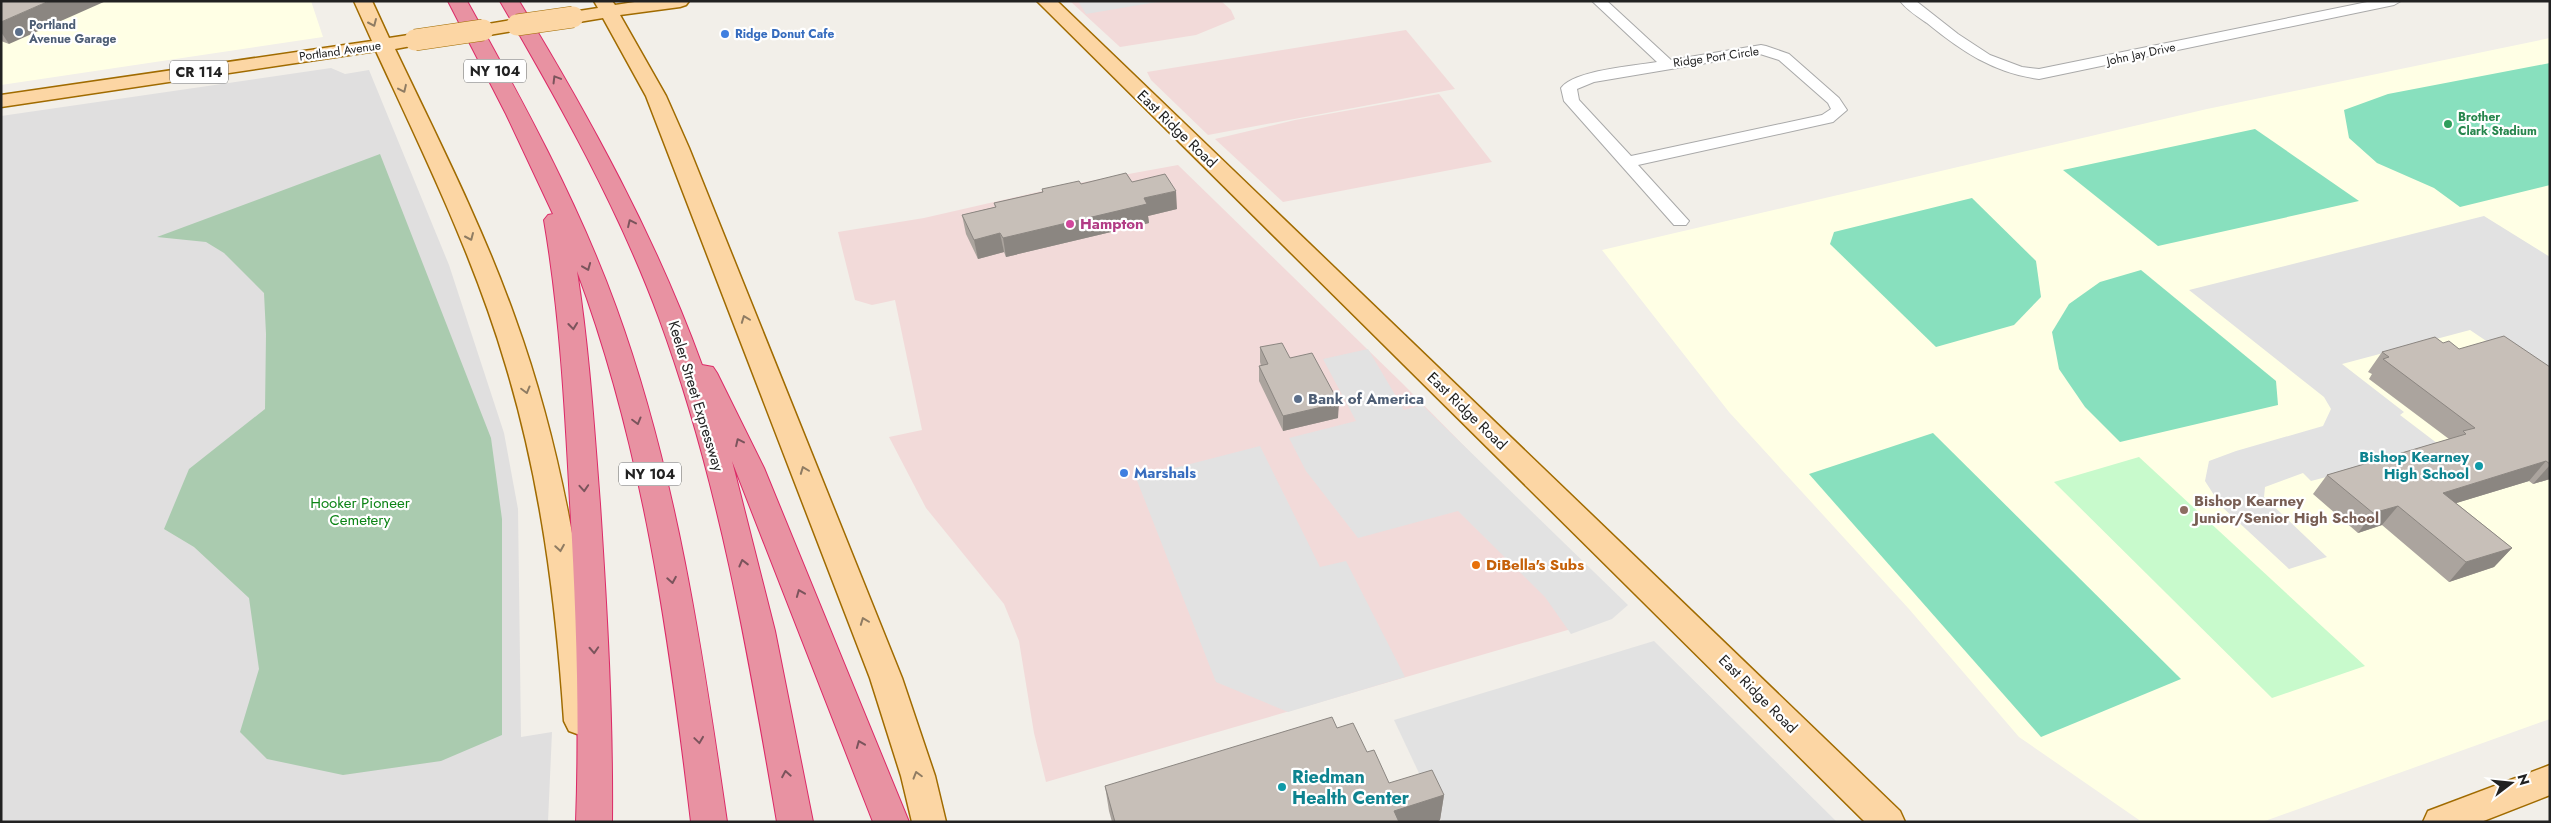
<svg xmlns="http://www.w3.org/2000/svg" width="2551" height="823" font-family="Jost,sans-serif">
<style>
.residential{fill:#e0dfdf}
.commercial{fill:#f2dad9}
.education{fill:#ffffe5}
.cemetery{fill:#aacbaf}
.park{fill:#c8facc}
.pitch{fill:#88e0be}
.parking{fill:#e2e2e2}
.lines{fill:none;stroke-linecap:round;stroke-linejoin:round}
.minor-casing{stroke:#a9a9a9;stroke-width:2}
.major-casing{stroke:#a06b00;stroke-width:3}
.highway-casing{stroke:#dc2a67;stroke-width:2}
.minor{fill:#fff;fill-rule:evenodd}
.major{fill:#fcd6a4;fill-rule:evenodd}
.highway{fill:#e892a2;fill-rule:evenodd}
.major-bridge-casing{stroke:#a06b00;stroke-width:22;stroke-linecap:butt}
.major-bridge{stroke:#fcd6a4;stroke-width:21}
.wall{fill:#aba49e}
.shaded-wall{fill:#8b8681}
.building{fill:#c7bfb8;stroke:#8b8681}
.oneway{stroke:#8f7c63}
.oneway2{stroke:#7b545c}
.service-dot{fill:#5c6f8a;stroke:#fff;stroke-width:2}
.shop-dot{fill:#3f7fe0;stroke:#fff;stroke-width:2}
.leisure-dot{fill:#2e9e5b;stroke:#fff;stroke-width:2}
.hotel-dot{fill:#d1479c;stroke:#fff;stroke-width:2}
.culture-dot{fill:#0f9aa8;stroke:#fff;stroke-width:2}
.education-dot{fill:#8d6e63;stroke:#fff;stroke-width:2}
.food-dot{fill:#e8710a;stroke:#fff;stroke-width:2}
.labels{text-anchor:middle;dominant-baseline:central;stroke-width:4.5;stroke-linejoin:round;paint-order:stroke}
.far-service-label{font-size:12px;font-weight:bold;fill:#4e5e75;stroke:#fff;text-anchor:start}
.far-shop-label{font-size:12px;font-weight:bold;fill:#366cbe;stroke:#fff;text-anchor:start}
.far-street-label{font-size:12px;fill:#222;stroke:#fff}
.far-leisure-label{font-size:12px;font-weight:bold;fill:#27864d;stroke:#fff;text-anchor:start}
.shield{fill:#fff;stroke:#646464;stroke-width:1}
.shield-label{font-size:14px;font-weight:bold;fill:#222}
.street-label{font-size:15px;fill:#222;stroke:#fff}
.hotel-label{font-size:15px;font-weight:bold;fill:#b23c85;stroke:#fff;text-anchor:start}
.service-label{font-size:15px;font-weight:bold;fill:#4e5e75;stroke:#fff;text-anchor:start}
.culture-label{font-size:15px;font-weight:bold;fill:#0d838f;stroke:#fff;text-anchor:end}
.shop-label{font-size:15px;font-weight:bold;fill:#366cbe;stroke:#fff;text-anchor:start}
.education-label{font-size:15px;font-weight:bold;fill:#785e54;stroke:#fff;text-anchor:start}
.park-label{font-size:15px;fill:#0c8416;stroke:#fff}
.food-label{font-size:15px;font-weight:bold;fill:#c56008;stroke:#fff;text-anchor:start}
.near-culture-label{font-size:18px;font-weight:bold;fill:#0d838f;stroke:#fff;text-anchor:start}
</style>
<rect width="100%" height="100%" fill="#f2efe9"/>
<path class="residential" d="M331,68L345,74L369,70L449,265L504,433L518,509L521,737L552,732L548,822H1V116Z"/>
<g class="commercial">
<path d="M1070,1H1221L1231,10L1235,19L1196,35L1120,47Z"/>
<path d="M1406,30L1455,89L1208,135L1151,80L1147,72Z"/>
<path d="M1439,94L1492,162L1283,202L1215,139L1295,120Z"/>
<path d="M1178,165L1403,384L1623,607L1595,622L1046,782L1034,733L1019,641L1004,604L926,508L889,437L922,430L895,300L872,305L855,300L838,232L924,218L1068,185Z"/>
</g>
<g class="education">
<path d="M1,1H311L323,37L1,85Z"/>
<path d="M2550,38V719L2262,822H2142L2019,737L1909,609L1729,412L1602,250L2207,109Z"/>
</g>
<path class="cemetery" d="M380,154L491,438L502,519V735L441,761L343,775L267,759L240,732L259,669L249,598L194,547L164,529L189,469L265,409L266,334L264,293L224,253L206,242L157,237Z"/>
<path class="park" d="M2139,457L2365,666L2272,698L2054,482Z"/>
<g class="pitch">
<path d="M2550,63V185L2460,207L2434,188L2377,163L2349,138L2344,110L2388,94Z"/>
<path d="M2255,129L2359,201L2158,246L2063,170Z"/>
<path d="M1972,198L2036,261L2041,297L2014,325L1936,347L1830,244L1834,232Z"/>
<path d="M2141,270L2276,381L2278,405L2120,442L2085,407L2059,369L2052,332L2069,304L2100,282Z"/>
<path d="M1933,433L2181,679L2041,737L1809,474Z"/>
</g>
<g class="parking">
<path d="M1078,1H1163L1086,14Z"/>
<path d="M2484,216L2550,257V384L2470,330L2342,364L2404,412L2400,415L2442,447L2311,481L2303,473L2265,487L2264,497L2327,557L2289,569L2221,506L2205,481L2209,461L2236,451L2323,426L2331,409L2324,397L2189,290Z"/>
<path d="M1368,349L1404,410L1422,405L1628,605L1612,619L1571,634L1545,597L1458,511L1358,538L1306,471L1289,438L1356,421L1323,359Z"/>
<path d="M1260,446L1320,567L1346,561L1405,677L1288,712L1216,682L1136,478Z"/>
<path d="M1654,641L1837,822H1442L1394,720Z"/>
</g>
<g class="lines">
<g class="minor-casing">
<g id="minor">
<path d="M1592,1H1607L1671,60L1761,45L1766,46L1789,54L1839,98L1847,110L1833,122L1638,165L1689,221L1686,225H1674L1564,101L1561,88C1574,70 1634,66 1657,62ZM1760,54L1779,60L1828,103L1831,109L1822,115L1631,156L1579,100L1577,89L1594,82Z"/>
<path d="M1900,1H1916L1958,34L1990,55L2022,67L2039,69L2372,1H2401L2394,5L2039,79C1994,73 1961,51 1927,23C1918,17 1907,10 1900,1Z"/>
</g>
</g>
<g class="major-casing">
<g id="major">
<path d="M354,1H372L389,38L415,34L422,36L425,40L422,44L395,49C437,137 482,225 515,318C562,448 585,584 596,721L591,731L580,735L569,731L564,721C556,601 541,482 506,366C474,257 424,155 376,51L1,107V95L372,41Z"/>
<path d="M594,1H612L615,5L641,1H689L686,5L680,7L620,15L666,96L689,148L902,678L935,776L946,822H912L901,776L870,678L646,96L603,18L573,23L566,21L564,17L566,13L598,8Z"/>
<path d="M1037,1H1057L1900,811L1905,822H1865Z"/>
<path d="M517,19L524,21L526,25L524,29L483,36L476,34L474,30L476,26Z"/>
<path d="M2550,765V795L2481,822H2423L2428,811Z"/>
</g>
</g>
<g class="highway-casing">
<g id="highway">
<path d="M448,1H467C522,100 577,200 616,307C676,472 702,648 727,822H691C669,635 643,448 577,271C589,348 594,426 600,504C607,610 613,716 612,822H576C580,715 576,609 570,503C565,408 560,314 544,220L548,215L553,214L506,114Z"/>
<path d="M500,1H519C590,118 655,236 702,365L713,367L717,373L764,468L909,822H873L732,461L775,631L813,822H777C748,652 719,481 659,318C618,207 559,103 500,1Z"/>
</g>
</g>
<use href="#minor" class="minor"/>
<use href="#major" class="major"/>
<use href="#highway" class="highway"/>
<g class="major-bridge-casing">
<g id="major-bridge">
<path d="M517,25L573,17"/>
<path d="M415,40L483,30"/>
</g>
</g>
<use href="#major-bridge" class="major-bridge"/>
</g>
<g class="wall">
<path d="M1,1L9,44L1,41Z"/>
<path d="M1132,182L1177,209L1148,216L1149,223L1006,257L1004,252L978,259L966,234L962,215L995,207L994,203L1042,192V189L1081,184Z"/>
<path d="M2443,343L2459,349L2550,367V479L2533,484L2529,481L2456,503L2512,548L2494,567L2449,582L2382,525L2358,533L2313,494L2327,475L2449,439L2369,379L2372,374L2368,372L2382,352Z"/>
<path d="M1260,347L1290,358L1338,418L1283,431L1259,381V366H1261L1260,362Z"/>
<path d="M1337,728L1367,752L1389,783L1444,795L1440,820L1436,822H1112L1109,811L1105,786Z"/>
</g>
<g class="shaded-wall">
<path d="M49,1H106L9,44L1,32V22Z"/>
<path d="M1176,191L1177,209L1148,216L1149,223L1006,257L1003,238L1144,198Z"/>
<path d="M1000,233L1004,252L978,259L974,240Z"/>
<path d="M1339,403L1338,418L1283,431V416Z"/>
<path d="M2546,461L2529,481L2427,512L2443,493Z"/>
<path d="M2550,465V479L2533,484Z"/>
<path d="M2398,506L2382,525L2358,533L2373,513Z"/>
<path d="M2512,548L2494,567L2449,582L2466,562Z"/>
<path d="M1444,795L1440,820L1436,822H1393L1394,811Z"/>
</g>
<g class="building">
<path d="M1,1H49L1,22Z"/>
<path d="M1126,173L1132,182L1165,174L1176,191L1144,198L1147,204L1003,238L1000,233L974,240L962,215L996,207L994,203L1043,192L1042,189L1079,181L1081,184Z"/>
<path d="M2504,336L2550,367V464L2546,461L2443,493L2512,548L2466,562L2398,506L2373,513L2327,475L2466,434L2463,431L2475,428L2383,359L2389,357L2382,352L2435,337L2443,343L2449,341L2459,349Z"/>
<path d="M1282,343L1290,358L1312,353L1339,403L1283,416L1259,366L1268,364L1260,347Z"/>
<path d="M1332,717L1337,728L1353,723L1367,752L1374,750L1389,783L1432,770L1444,795L1394,811L1399,822H1115L1105,786Z"/>
</g>
<defs><path id="oneway-chevron" d="M-2-3.5L2.5 0L-2 3.5" fill="none" stroke-width="1.6" stroke-linecap="round" stroke-linejoin="round" transform="scale(1.25)"/></defs>
<g class="oneway">
<use href="#oneway-chevron" transform="translate(373 23) rotate(66)"/>
<use href="#oneway-chevron" transform="translate(403 89) rotate(65)"/>
<use href="#oneway-chevron" transform="translate(470 237) rotate(66)"/>
<use href="#oneway-chevron" transform="translate(745 319) rotate(-111)"/>
<use href="#oneway-chevron" transform="translate(526 390) rotate(75)"/>
<use href="#oneway-chevron" transform="translate(804 470) rotate(-111)"/>
<use href="#oneway-chevron" transform="translate(560 548) rotate(81)"/>
<use href="#oneway-chevron" transform="translate(864 621) rotate(-111)"/>
<use href="#oneway-chevron" transform="translate(917 775) rotate(-106)"/>
</g>
<g class="oneway2">
<use href="#oneway-chevron" transform="translate(556 79) rotate(-121)"/>
<use href="#oneway-chevron" transform="translate(631 223) rotate(-115)"/>
<use href="#oneway-chevron" transform="translate(587 267) rotate(68)"/>
<use href="#oneway-chevron" transform="translate(573 326) rotate(84)"/>
<use href="#oneway-chevron" transform="translate(637 421) rotate(75)"/>
<use href="#oneway-chevron" transform="translate(739 442) rotate(-115)"/>
<use href="#oneway-chevron" transform="translate(584 488) rotate(86)"/>
<use href="#oneway-chevron" transform="translate(743 563) rotate(-104)"/>
<use href="#oneway-chevron" transform="translate(672 580) rotate(80)"/>
<use href="#oneway-chevron" transform="translate(800 593) rotate(-112)"/>
<use href="#oneway-chevron" transform="translate(594 650) rotate(87)"/>
<use href="#oneway-chevron" transform="translate(699 740) rotate(82)"/>
<use href="#oneway-chevron" transform="translate(860 744) rotate(-112)"/>
<use href="#oneway-chevron" transform="translate(786 774) rotate(-100)"/>
</g>
<g class="service-dot">
<circle cx="19" cy="32" r="5"/>
<circle cx="1298" cy="399" r="5"/>
</g>
<g class="shop-dot">
<circle cx="725" cy="34" r="5"/>
<circle cx="1124" cy="473" r="5"/>
</g>
<circle class="leisure-dot" cx="2448" cy="124" r="5"/>
<circle class="hotel-dot" cx="1070" cy="224" r="5"/>
<g class="culture-dot">
<circle cx="2479" cy="466" r="5"/>
<circle cx="1282" cy="787" r="5"/>
</g>
<circle class="education-dot" cx="2184" cy="510" r="5"/>
<circle class="food-dot" cx="1476" cy="565" r="5"/>
<g class="labels">
<g class="far-service-label">
<text x="29" y="25">Portland<tspan x="29" dy="14">Avenue Garage</tspan></text>
</g>
<g class="far-shop-label">
<text x="735" y="34">Ridge Donut Cafe</text>
</g>
<g class="far-street-label">
<text transform="translate(340 51) rotate(-8)">Portland Avenue</text>
<text transform="translate(2141 54) rotate(-12)">John Jay Drive</text>
<text transform="translate(1716 57) rotate(-8)">Ridge Port Circle</text>
</g>
<g class="far-leisure-label">
<text x="2458" y="117">Brother<tspan x="2458" dy="14">Clark Stadium</tspan></text>
</g>
<g class="shield">
<rect x="464" y="59.5" width="62" height="23" rx="4"/>
<rect x="170" y="60.5" width="58" height="23" rx="4"/>
<rect x="619" y="462.5" width="62" height="23" rx="4"/>
</g>
<g class="shield-label">
<text x="495" y="71">NY 104</text>
<text x="199" y="72">CR 114</text>
<text x="650" y="474">NY 104</text>
</g>
<g class="street-label">
<text transform="translate(1177 129) rotate(44)">East Ridge Road</text>
<text transform="translate(696 396) rotate(73)">Keeler Street Expressway</text>
<text transform="translate(1467 411) rotate(44)">East Ridge Road</text>
<text transform="translate(1758 694) rotate(45)">East Ridge Road</text>
</g>
<g class="hotel-label">
<text x="1080" y="224">Hampton</text>
</g>
<g class="service-label">
<text x="1308" y="399">Bank of America</text>
</g>
<g class="culture-label">
<text x="2469" y="457">Bishop Kearney<tspan x="2469" dy="17">High School</tspan></text>
</g>
<g class="shop-label">
<text x="1134" y="473">Marshals</text>
</g>
<g class="education-label">
<text x="2194" y="501">Bishop Kearney<tspan x="2194" dy="17">Junior/Senior High School</tspan></text>
</g>
<g class="park-label">
<text x="360" y="503">Hooker Pioneer<tspan x="360" dy="17">Cemetery</tspan></text>
</g>
<g class="food-label">
<text x="1486" y="565">DiBella's Subs</text>
</g>
<g class="near-culture-label">
<text x="1292" y="777">Riedman<tspan x="1292" dy="21">Health Center</tspan></text>
</g>
</g>
<rect width="2551" height="823" fill="none" stroke="#222222" stroke-width="5"/>
<g transform="translate(2511 783) rotate(74)" stroke="#ffffff" stroke-width="4" paint-order="stroke">
<path d="M0-4L9 19L0 12L-9 19Z" fill="#222222"/>
<text y="-8" font-size="14" font-weight="bold" text-anchor="middle" fill="#222222">N</text>
</g>
</svg>
